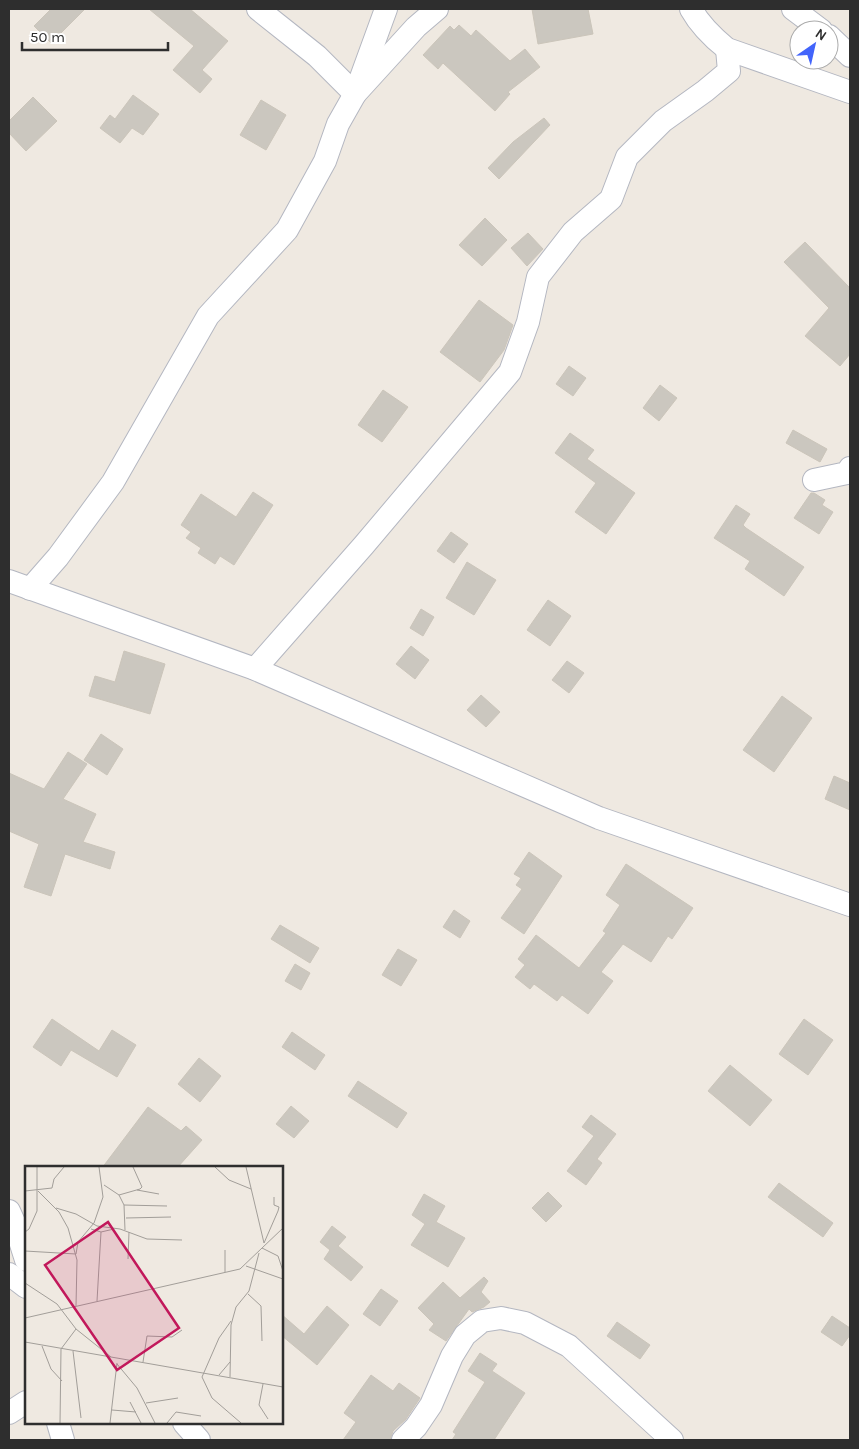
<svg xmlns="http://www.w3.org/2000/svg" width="859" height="1449" font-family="Karla,sans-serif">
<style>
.building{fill:#cbc7bf;stroke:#cbc5ba}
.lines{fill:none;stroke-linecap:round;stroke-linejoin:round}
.minor-casing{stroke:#b4b7c1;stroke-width:24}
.minor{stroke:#fff;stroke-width:22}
.inset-road{fill:none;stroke:#a29e99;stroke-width:1}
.view{fill:#c2185b;fill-opacity:0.15;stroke:#c2185b;stroke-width:2.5}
.inset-edge{fill:none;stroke:#2e2e2e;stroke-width:2.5}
</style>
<rect width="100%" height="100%" fill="#efe9e1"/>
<g class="building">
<path d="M51,9H85L51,43L34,26Z"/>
<path d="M149,9H190L228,41L202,70L212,79L200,93L173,70L194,46Z"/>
<path d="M532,9H588L593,34L538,44Z"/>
<path d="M459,25L471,36L476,30L510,61L525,49L540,67L508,92L510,94L495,111L443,63L438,69L423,55L450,26L454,30Z"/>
<path d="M133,95L159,114L143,135L132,128L120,143L100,128L110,115L115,119Z"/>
<path d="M33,97L57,121L26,151L9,133V121Z"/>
<path d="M261,100L286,115L266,150L240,135Z"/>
<path d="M544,118L550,125L499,179L488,168L513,142Z"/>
<path d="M485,218L507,240L482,266L459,245Z"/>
<path d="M528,233L543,249L527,266L511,248Z"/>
<path d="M805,242L850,288V354L840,366L805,336L829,308L784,262Z"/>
<path d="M479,300L513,325L504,350L480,382L440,352Z"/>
<path d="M569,366L586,378L573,396L556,384Z"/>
<path d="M660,385L677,398L659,421L643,408Z"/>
<path d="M383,390L408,407L382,442L358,425Z"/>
<path d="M793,430L827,449L820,462L786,443Z"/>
<path d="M570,433L594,450L587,459L635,493L606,534L575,512L596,483L555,453Z"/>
<path d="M253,492L273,505L234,565L220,556L215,564L198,553L201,548L186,538L191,532L181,525L201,494L236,517Z"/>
<path d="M811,493H814L825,500L822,505L833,512L819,534L794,518Z"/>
<path d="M736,505L750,514L743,525L746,528L804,567L784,596L745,569L750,561L714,538Z"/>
<path d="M451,532L468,544L454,563L437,551Z"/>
<path d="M467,562L496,580L474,615L446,598Z"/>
<path d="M548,600L571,616L550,646L527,630Z"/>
<path d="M421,609L434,617L423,636L410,628Z"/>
<path d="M411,646L429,660L415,679L396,664Z"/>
<path d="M124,651L165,664L150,714L89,696L95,676L115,682Z"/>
<path d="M567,661L584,673L569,693L552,680Z"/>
<path d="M481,695L500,712L486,727L467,710Z"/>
<path d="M782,696L812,718L774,772L743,750Z"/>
<path d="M101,734L123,749L107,775L84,760Z"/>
<path d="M68,752L87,764L63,799L96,814L83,842L115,852L110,869L65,854L51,896L24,887L39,844L9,831V773L44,789Z"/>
<path d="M834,776L850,783V810L825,799Z"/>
<path d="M529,852L562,876L524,934L501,918L522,889L516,885L521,878L514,874Z"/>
<path d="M626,864L693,908L672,939L668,936L651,962L623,944L601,972L613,981L588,1014L562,995L557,1001L534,984L530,989L515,977L525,965L518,959L536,935L579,968L606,933L603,931L620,905L606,895Z"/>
<path d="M454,910L470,921L460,938L443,927Z"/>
<path d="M280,925L319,948L310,963L271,939Z"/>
<path d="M398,949L417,960L401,986L382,975Z"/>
<path d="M295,964L310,973L301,990L285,981Z"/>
<path d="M52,1019L99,1051L112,1030L136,1045L117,1077L71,1050L61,1066L33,1047Z"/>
<path d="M804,1019L833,1040L808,1075L779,1054Z"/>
<path d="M292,1032L325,1055L315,1070L282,1047Z"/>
<path d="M199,1058L221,1076L200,1102L178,1084Z"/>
<path d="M730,1065L772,1100L750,1126L708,1091Z"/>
<path d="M358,1081L407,1113L397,1128L348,1096Z"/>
<path d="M291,1106L309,1121L294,1138L276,1124Z"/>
<path d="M148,1107L181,1131L186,1126L202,1140L177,1168H102Z"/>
<path d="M591,1115L616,1134L597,1159L602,1163L586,1185L567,1171L594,1136L582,1127Z"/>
<path d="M779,1183L833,1223L823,1237L768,1197Z"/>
<path d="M548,1192L562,1206L546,1222L532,1208Z"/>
<path d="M424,1194L445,1206L436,1222L465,1238L448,1267L411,1245L425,1224L412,1215Z"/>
<path d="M332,1226L346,1237L338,1246L363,1267L351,1281L324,1259L330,1250L320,1242Z"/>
<path d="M484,1277L488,1281L481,1292L490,1302L484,1307L472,1312L469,1309L446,1341L429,1330L434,1324L418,1308L443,1282L460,1298Z"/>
<path d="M381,1289L398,1301L380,1326L363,1314Z"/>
<path d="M327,1306L349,1325L317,1365L281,1335V1314L304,1334Z"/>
<path d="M832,1316L850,1328V1335L842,1346L821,1332Z"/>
<path d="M617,1322L650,1345L640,1359L607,1336Z"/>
<path d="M480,1353L497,1364L492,1371L525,1393L494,1440H452L456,1434L453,1432L485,1382L468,1371Z"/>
<path d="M371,1375L393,1391L399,1383L420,1398L406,1419L393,1431L390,1440H343L356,1422L344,1413Z"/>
</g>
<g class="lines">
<g class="minor-casing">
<g id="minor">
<path d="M258,9L317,56L355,94L416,27L437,9"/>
<path d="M691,9C700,25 712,37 727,49L850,92"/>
<path d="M793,9L821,30"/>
<path d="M829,36L850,56"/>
<path d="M814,480L847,473L850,468"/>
<path d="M9,581L255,669L599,818L850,905"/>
<path d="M30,589L58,557L113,482L208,316L287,230L325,161L338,124L355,94L386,9"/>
<path d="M255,669L364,545L510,372L528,322L538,277L573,232L611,199L627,157L663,121L705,91L729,71L727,49"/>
<path d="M9,1211L14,1222L26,1260"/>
<path d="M9,1274L26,1287"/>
<path d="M9,1413L26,1402"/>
<path d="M58,1423L63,1440"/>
<path d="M184,1423L199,1440"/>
<path d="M403,1440L416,1427L431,1405L452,1356L465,1335L482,1321L501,1318L525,1323L569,1346L672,1440"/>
</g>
</g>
<use href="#minor" class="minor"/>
</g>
<g transform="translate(25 1166)">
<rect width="258" height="258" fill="#efe9e1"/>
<path class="inset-road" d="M190,1L204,14L226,23M221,1L239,77L253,45L254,41L249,39V31M79,19L94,29L115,23L117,21L108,1M112,24L134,28M0,25L27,22L29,13L39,1M13,25L34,46L43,62L52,94L51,140M94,29L99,39L100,64M99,39L142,40M31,42L51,48L72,60L95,63L122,73L157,74M101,52L146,51M66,63L76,66L89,63M0,66L4,63L12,45V1M237,82L253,90L258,105M200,84V106M0,85L51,88L53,76L69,57L78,31L74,1M103,93L104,66M221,100L258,113M0,117L32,138L51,163L86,191M223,128L236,140L237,175M72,135L76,66M0,152L215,103L258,62M206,155L194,172L177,211L187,232L216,257M0,176L258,221M17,180L26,203L37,215M48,185L56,252M118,196L122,170L147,171L157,164M92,198L112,222L130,257M194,209L205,196M205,211L206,159L211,141L224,125L234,87M238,218L234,239L243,253M105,236L116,257M121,237L153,232M87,244L111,246M35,257L36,183L51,163M85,257L92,197M142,257L151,246L176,250"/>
<path class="view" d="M83,56L154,162L92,204L20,99Z"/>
<rect width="258" height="258" class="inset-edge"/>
</g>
<rect width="859" height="1449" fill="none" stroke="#2e2e2e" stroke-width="20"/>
<g transform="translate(814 45) rotate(34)"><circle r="24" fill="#ffffff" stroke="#ababab"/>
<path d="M0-4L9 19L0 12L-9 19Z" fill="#4264fb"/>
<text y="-8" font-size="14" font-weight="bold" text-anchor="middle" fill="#2e2e2e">N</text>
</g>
<path d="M22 42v8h146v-8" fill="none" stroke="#2e2e2e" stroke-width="2.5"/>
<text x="30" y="42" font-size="15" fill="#2e2e2e" stroke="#ffffff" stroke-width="4" paint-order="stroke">50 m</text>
</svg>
